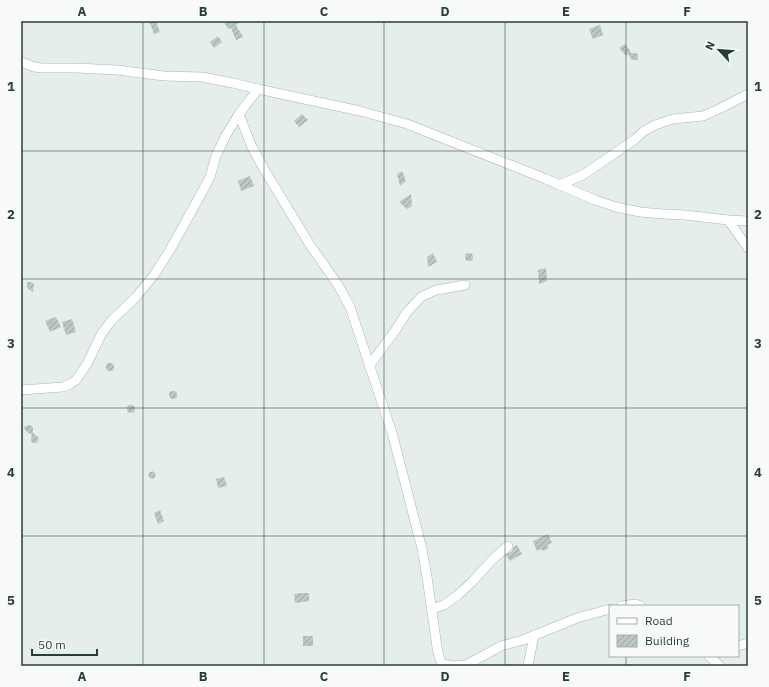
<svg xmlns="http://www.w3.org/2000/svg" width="769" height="687" font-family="'IBM Plex Sans',sans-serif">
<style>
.building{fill:url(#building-hatch)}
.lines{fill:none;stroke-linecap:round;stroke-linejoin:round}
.minor-casing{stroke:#a9b6b1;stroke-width:10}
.minor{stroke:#fff;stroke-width:9}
.grid{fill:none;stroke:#273e38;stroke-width:1;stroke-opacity:0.55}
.neatline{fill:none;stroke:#273e38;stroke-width:1.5}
.grid-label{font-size:13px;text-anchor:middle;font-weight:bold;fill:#273e38}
</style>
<defs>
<pattern id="building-hatch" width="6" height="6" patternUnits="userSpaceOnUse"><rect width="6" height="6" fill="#bcc8c3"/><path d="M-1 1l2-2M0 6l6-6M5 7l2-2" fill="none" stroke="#99a49f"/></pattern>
</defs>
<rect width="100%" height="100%" fill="#e6eeea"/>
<g class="building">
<path d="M149,21H156L160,32L154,34Z"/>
<path d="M223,21H242L236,25L243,37L236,40L231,28L228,29Z"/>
<path d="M600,25L603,35L593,39L589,29Z"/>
<path d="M218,36L222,42L214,48L210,42Z"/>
<path d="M625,44L631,52L630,53H635L638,54V58L637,60H632L628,54L626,56L619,48Z"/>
<path d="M302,114L308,120L299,127L294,121Z"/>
<path d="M402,171L406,181L400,186L397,174Z"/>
<path d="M250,176L254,186L241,191L238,181Z"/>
<path d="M411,194L412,206L407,209L399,202Z"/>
<path d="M433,253L437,262L428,267L427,257Z"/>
<circle cx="469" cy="257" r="4"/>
<path d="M546,268L547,281L539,284L538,270Z"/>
<path d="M28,282H31L34,284L33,292L27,288V284Z"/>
<path d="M56,317L61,327L50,332L45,321Z"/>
<path d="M72,319L76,332L66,335L62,322Z"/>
<circle cx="110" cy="367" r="4"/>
<circle cx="173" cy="395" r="4"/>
<circle cx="131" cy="409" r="4"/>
<path d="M29,425L32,426L33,428V433L39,438L38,441L36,443H33L31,441V439L32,435L27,432L23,427Z"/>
<circle cx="152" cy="475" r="3.5"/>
<path d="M224,477L227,486L218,488L216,479Z"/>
<path d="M160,510L164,521L158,524L154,513Z"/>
<path d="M548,534L552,543L547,545L549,548L543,551L541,549L537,551L533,541Z"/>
<path d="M517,545L522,554L510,561L506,555L512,551L514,547Z"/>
<path d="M302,593H309V601L295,603L294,594Z"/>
<rect x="303" y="636" width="10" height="10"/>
</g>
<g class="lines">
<g class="minor-casing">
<g id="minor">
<path d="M21,62L34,67L42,68H77L117,70L164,76L202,77L233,83L258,89L360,111L407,124L546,179L595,200L616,207L640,212L663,214L685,215L728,220L748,221"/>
<path d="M239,114L251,145L264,169L310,245L336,282L343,294L350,307L393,436L422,549L427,577L437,647L439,657L443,666"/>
<path d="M559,185L583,175L634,140L644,131L655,125L673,119L703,116L721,108L748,94"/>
<path d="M728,220L748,248"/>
<path d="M369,366L395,331L407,312L421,297L436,290L465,285"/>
<path d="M21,390L63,387L70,384L76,380L87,364L102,333L112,320L136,297L154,275L170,250L201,194L210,177L216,156L226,135L239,114L258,89"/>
<path d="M621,606L635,604L641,606"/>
<path d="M432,609L444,605L458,595L472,582L493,559L508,546"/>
<path d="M738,646L748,643"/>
<path d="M709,656L720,666"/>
<path d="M442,664L454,666L466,665L501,646L523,640L577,618L610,609"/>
<path d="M528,666L534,635"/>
</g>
</g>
<use href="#minor" class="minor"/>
</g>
<path class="grid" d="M143,21V666M264,21V666M384,21V666M505,21V666M626,21V606M21,151H748M21,279H748M21,408H748M21,536H748M626,656V666"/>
<rect width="769" height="687" fill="none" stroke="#f7faf8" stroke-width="44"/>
<rect x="609" y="605" width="130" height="52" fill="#f7faf8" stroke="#a4afab"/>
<rect x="617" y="618" width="20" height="6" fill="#ffffff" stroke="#a4afab"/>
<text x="645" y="625" font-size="12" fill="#273e38">Road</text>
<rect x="617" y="635" width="20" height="12" fill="url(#building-hatch)" stroke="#a4afab"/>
<text x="645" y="645" font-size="12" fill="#273e38">Building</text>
<g transform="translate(719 50) rotate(296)" stroke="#f7faf8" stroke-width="3" paint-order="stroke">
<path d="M0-3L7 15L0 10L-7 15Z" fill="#273e38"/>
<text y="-6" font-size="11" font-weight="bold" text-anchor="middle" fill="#273e38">N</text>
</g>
<path d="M32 649v6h65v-6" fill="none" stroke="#273e38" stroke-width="2"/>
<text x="38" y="649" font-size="12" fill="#273e38" stroke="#f7faf8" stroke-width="3" paint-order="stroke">50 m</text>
<rect x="22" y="22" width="725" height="643" class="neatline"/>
<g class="grid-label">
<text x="82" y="16">A</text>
<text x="203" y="16">B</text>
<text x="324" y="16">C</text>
<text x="445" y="16">D</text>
<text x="566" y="16">E</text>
<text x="687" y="16">F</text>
<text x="11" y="91">1</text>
<text x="758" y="91">1</text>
<text x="11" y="219">2</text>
<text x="758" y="219">2</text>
<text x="11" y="348">3</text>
<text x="758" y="348">3</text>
<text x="11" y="477">4</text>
<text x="758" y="477">4</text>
<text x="11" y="605">5</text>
<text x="758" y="605">5</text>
<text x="82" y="681">A</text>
<text x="203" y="681">B</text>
<text x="324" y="681">C</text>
<text x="445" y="681">D</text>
<text x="566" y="681">E</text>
<text x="687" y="681">F</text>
</g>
</svg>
